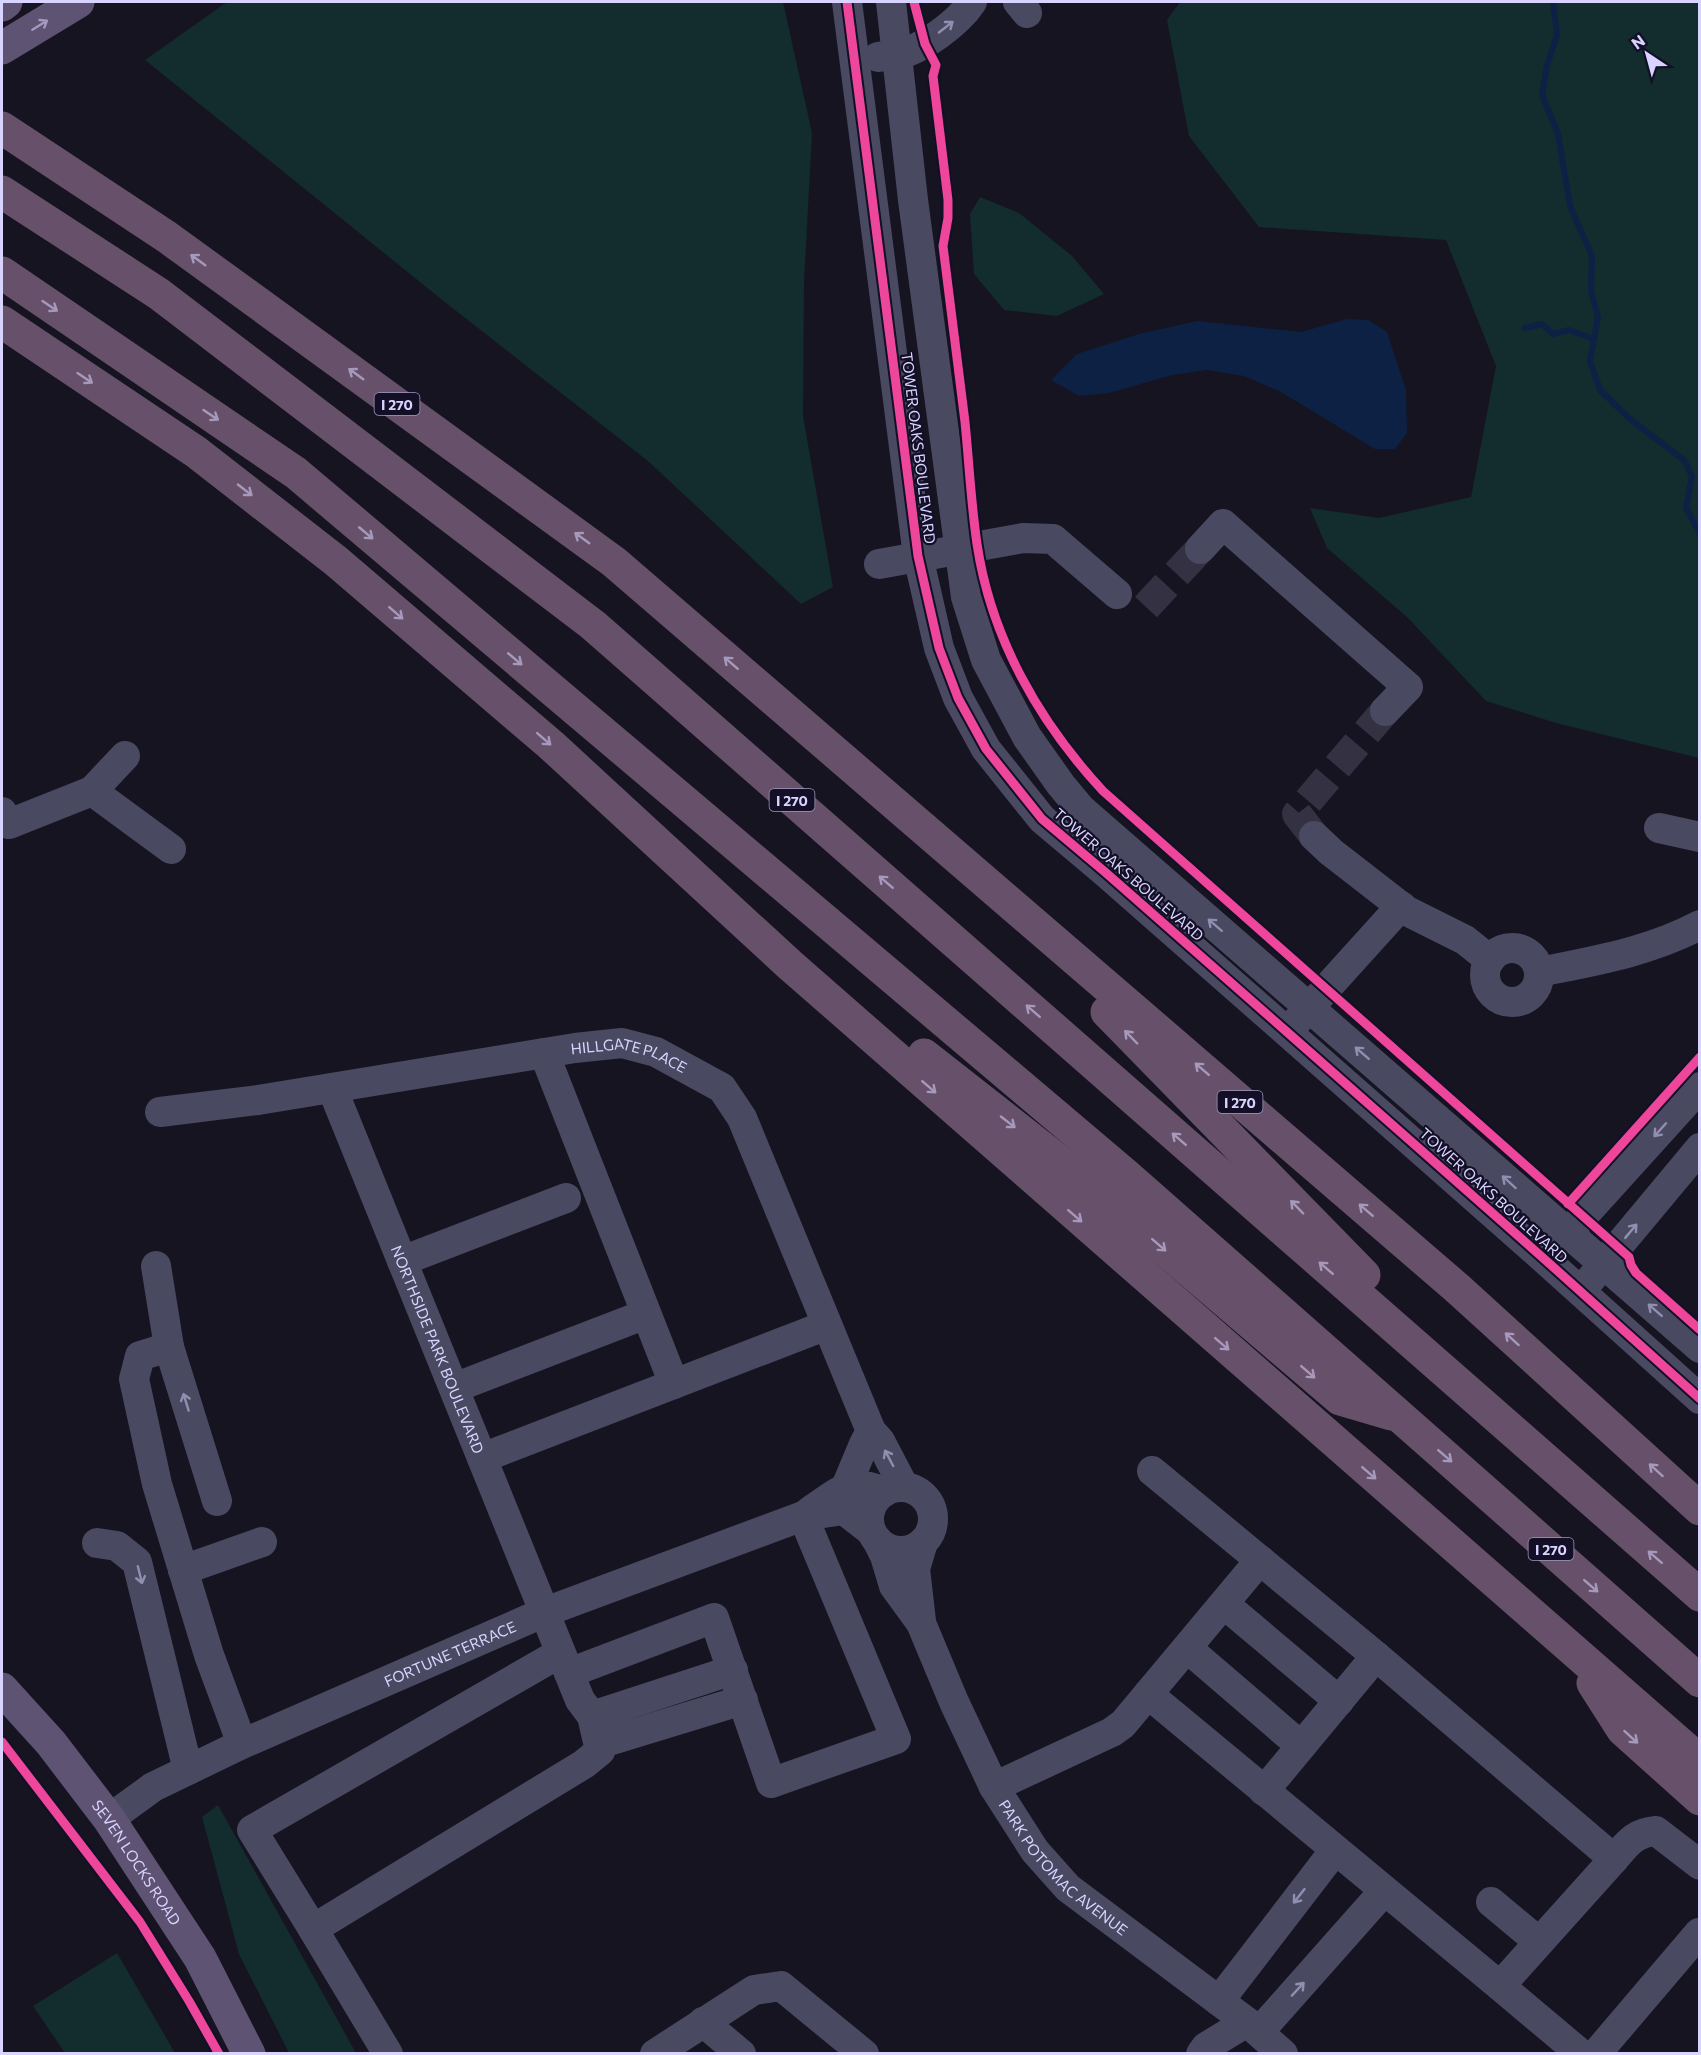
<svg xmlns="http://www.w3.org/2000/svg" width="1701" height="2055" font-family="Commissioner,sans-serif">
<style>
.green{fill:#132c2d}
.water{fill:#0d2144}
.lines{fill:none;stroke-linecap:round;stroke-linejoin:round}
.stream{stroke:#0d2144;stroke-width:6}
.minor-tunnel{stroke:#333142;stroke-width:30;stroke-dasharray:30 15;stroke-linecap:butt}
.minor{stroke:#4a4962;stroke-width:30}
.major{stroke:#5e5373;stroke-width:33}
.highway{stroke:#67516a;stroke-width:33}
.cycleway-casing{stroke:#130f26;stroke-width:13}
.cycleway{stroke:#ed469a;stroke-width:9}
.oneway{stroke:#a29ac0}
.oneway2{stroke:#928eb0}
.oneway3{stroke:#a699bc}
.labels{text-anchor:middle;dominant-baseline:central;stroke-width:4.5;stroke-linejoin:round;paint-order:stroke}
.shield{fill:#130f26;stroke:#9e99be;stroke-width:1.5}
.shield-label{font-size:14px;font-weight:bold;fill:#d9d4ff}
.street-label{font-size:15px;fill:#d9d4ff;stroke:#130f26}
</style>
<rect width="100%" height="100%" fill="#161421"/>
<g class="green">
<path d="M227,2H783L812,133L804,282L803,416L833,587L801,604L648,461L446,303L145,60Z"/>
<path d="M1180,2H1699V758L1556,723L1486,701L1407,617L1327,548L1310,508L1379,518L1471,497L1496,366L1446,240L1259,227L1189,136L1167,20Z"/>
<path d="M980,197L1019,213L1072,256L1104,294L1057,316L1004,310L974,274L970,214Z"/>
<path d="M218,1805L356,2053H289L239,1954L202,1817Z"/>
<path d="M117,1953L175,2053H65L33,2006Z"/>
</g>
<path class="water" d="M1347,319L1368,320L1387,332L1406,390L1407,433L1395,449H1375L1281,392L1244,376L1207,370L1172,375L1109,393L1079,396L1051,380L1077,354L1139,334L1197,321L1301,332Z"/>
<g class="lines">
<g class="stream">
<path d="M1553,2L1557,35L1547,65L1542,95L1558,134L1570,206L1592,256L1591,291L1598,317L1590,361L1600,390L1630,419L1684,460L1692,476L1686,508L1700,534"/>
<path d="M1525,328L1542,324L1553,334L1569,330L1594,339"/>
</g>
<g class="minor-tunnel">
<path d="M1146,607L1200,549"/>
<path d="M1314,836L1297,814L1385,711"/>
</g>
<g class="minor">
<path d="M847,2L918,556L939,648L958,698L986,749L1042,819L1105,872L1287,1032L1541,1256L1700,1399"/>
<path d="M891,2L913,200L966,597L986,660L1027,737L1061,785L1081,809L1700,1348"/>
<path d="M1018,2L1027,13"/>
<path d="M878,57C884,56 890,56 896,55C922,50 958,23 972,2"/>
<path d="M1200,549L1223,524L1408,687L1385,711"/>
<path d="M879,564L1023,538L1053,539L1117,594"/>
<path d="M92,791L171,849"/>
<path d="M2,812L9,824L92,791L125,756"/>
<path d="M1659,828L1700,837"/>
<path d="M1314,836L1331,852L1407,911L1465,940L1490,960"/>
<circle cx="1512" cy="975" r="27"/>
<path d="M1539,972C1594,961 1649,952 1700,925"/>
<path d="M1297,1021L1401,906"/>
<path d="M544,1053L674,1384"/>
<path id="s1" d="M332,1088L580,1700L592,1716L600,1751L584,1764L313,1929L252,1830L560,1653"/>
<path id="s2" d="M160,1112L258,1100L575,1048L622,1043L656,1052L722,1088L742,1118L871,1431L880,1441L904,1487"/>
<path d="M1553,1246L1567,1234L1700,1087"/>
<path d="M402,1261L566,1198"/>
<path d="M156,1266L169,1347"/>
<path d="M1590,1280L1700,1148"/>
<path d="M454,1388L646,1314"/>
<path d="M482,1458L827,1325"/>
<path d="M1152,1471L1376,1656L1614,1859"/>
<path d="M846,1487L864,1444L871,1431"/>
<circle cx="901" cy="1519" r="32"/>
<path d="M217,1501L169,1347L140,1356L134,1379L157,1484L209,1655L242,1744"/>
<path d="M810,1511C838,1493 850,1476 884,1492"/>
<path id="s3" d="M877,1540L885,1556L894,1586L921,1623L954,1702L994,1787L1035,1851L1068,1888L1247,2022L1283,2054"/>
<path d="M97,1543L117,1546L137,1562L188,1770"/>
<path d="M183,1570L262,1542"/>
<path d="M1224,1604L1339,1701"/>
<path d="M921,1621L915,1569L923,1542"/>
<path d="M1187,1648L1301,1746"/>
<path d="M569,1673L714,1618L771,1783L896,1739L803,1516"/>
<path d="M1148,1694L1500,1986L1614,1859C1628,1843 1634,1833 1656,1831L1700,1865"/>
<path d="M592,1716L733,1670"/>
<path d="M599,1744L743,1700"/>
<path d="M994,1787L1112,1732L1123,1724L1260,1560"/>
<path d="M1264,1791L1376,1656"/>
<path id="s4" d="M109,1819L153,1787L242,1744L545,1612L803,1516L844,1510L871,1531"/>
<path d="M1491,1902L1539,1942"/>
<path d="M313,1929L388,2054"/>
<path d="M1500,1986L1581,2054"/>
<path d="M1219,2001L1335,1850"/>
<path d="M703,2022L741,2054"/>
<path d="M1259,2032L1384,1891"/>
<path d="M655,2054L754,1990L781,1986L864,2054"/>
<path d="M1201,2054L1206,2047L1247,2022"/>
<path d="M1596,2054L1699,1933"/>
</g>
<g class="major">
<path d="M2,5L6,2"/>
<path d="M2,48L78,2"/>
<path id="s5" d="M2,1689L51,1743L109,1819L200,1958L249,2054"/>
</g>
<g class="highway">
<path d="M2,128L167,237L614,562L1457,1288L1700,1509"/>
<path d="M2,192L159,294L593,625L1700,1595"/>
<path d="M2,273L296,473L1126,1175L1700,1681"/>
<path d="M2,322L196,452L336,561L551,745L790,965L1700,1761"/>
<path d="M1107,1012L1364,1275"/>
<path d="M924,1055L1087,1183L1340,1399L1391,1414"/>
<path d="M1593,1683L1623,1730L1700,1799"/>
</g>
<g class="cycleway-casing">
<g id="cycleway">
<path d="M847,2L918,556L939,648L958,698L986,749L1042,819L1105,872L1287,1032L1541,1256L1700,1399"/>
<path d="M914,2L925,44L936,65L933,76L948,200V218L943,246C950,305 958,363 965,422C969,462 971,503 977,544C991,638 1039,722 1103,791L1629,1257L1631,1265L1636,1273L1700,1330"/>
<path d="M1568,1204L1700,1057"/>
<path d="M2,1742L140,1922L189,2001L219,2054"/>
</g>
</g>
<use href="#cycleway" class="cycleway"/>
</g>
<defs><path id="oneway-shaft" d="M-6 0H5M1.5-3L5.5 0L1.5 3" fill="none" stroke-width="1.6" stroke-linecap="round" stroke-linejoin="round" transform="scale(1.5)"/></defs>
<use class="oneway" href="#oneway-shaft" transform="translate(40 25) rotate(-32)"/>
<g class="oneway2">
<use href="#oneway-shaft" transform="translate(946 27) rotate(-38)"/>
<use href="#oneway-shaft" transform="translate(1215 925) rotate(-139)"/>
<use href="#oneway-shaft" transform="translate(1362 1053) rotate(-139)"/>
<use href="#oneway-shaft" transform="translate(1660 1130) rotate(132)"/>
<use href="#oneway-shaft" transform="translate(1509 1182) rotate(-138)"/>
<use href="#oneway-shaft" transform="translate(1631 1231) rotate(-50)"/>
<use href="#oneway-shaft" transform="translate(1655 1310) rotate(-139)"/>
<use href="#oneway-shaft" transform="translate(186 1402) rotate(-107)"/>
<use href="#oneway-shaft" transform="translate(889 1458) rotate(-118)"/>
<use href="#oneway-shaft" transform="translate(140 1575) rotate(76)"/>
<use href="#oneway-shaft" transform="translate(1299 1896) rotate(128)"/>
<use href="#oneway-shaft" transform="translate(1298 1989) rotate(-47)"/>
</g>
<g class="oneway3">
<use href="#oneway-shaft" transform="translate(198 260) rotate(-144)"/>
<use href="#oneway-shaft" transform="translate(50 306) rotate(34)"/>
<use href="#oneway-shaft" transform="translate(356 374) rotate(-144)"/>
<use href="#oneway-shaft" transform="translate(85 378) rotate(34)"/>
<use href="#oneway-shaft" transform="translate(211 415) rotate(34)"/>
<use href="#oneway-shaft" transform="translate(245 490) rotate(38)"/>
<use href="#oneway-shaft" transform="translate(366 533) rotate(40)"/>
<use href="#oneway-shaft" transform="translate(582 538) rotate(-144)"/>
<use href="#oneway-shaft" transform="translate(396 613) rotate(41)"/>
<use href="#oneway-shaft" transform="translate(515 659) rotate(40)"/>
<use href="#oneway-shaft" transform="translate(731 663) rotate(-139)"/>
<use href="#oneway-shaft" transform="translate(544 739) rotate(41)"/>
<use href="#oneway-shaft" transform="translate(886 882) rotate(-139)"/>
<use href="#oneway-shaft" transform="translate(1033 1011) rotate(-139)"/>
<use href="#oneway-shaft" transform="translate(1131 1037) rotate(-134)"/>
<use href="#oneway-shaft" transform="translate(1202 1069) rotate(-139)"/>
<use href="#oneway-shaft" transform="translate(929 1087) rotate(41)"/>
<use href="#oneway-shaft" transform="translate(1008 1122) rotate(38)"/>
<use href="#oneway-shaft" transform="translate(1179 1139) rotate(-139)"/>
<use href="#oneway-shaft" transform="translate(1297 1207) rotate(-134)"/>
<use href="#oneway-shaft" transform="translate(1366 1210) rotate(-139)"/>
<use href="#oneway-shaft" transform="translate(1075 1216) rotate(41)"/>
<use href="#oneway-shaft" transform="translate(1159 1245) rotate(41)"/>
<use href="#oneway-shaft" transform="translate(1326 1268) rotate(-139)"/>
<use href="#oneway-shaft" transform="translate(1512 1339) rotate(-138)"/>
<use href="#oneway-shaft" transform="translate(1222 1344) rotate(41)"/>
<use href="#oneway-shaft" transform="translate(1308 1372) rotate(41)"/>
<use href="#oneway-shaft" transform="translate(1445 1456) rotate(41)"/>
<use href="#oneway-shaft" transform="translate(1656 1470) rotate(-138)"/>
<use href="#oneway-shaft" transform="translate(1369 1473) rotate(41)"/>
<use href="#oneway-shaft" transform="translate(1655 1557) rotate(-139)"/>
<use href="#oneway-shaft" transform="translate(1591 1586) rotate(41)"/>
<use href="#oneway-shaft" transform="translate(1631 1737) rotate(42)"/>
</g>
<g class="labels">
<g class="shield">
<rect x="374.5" y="393" width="45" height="22" rx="4.5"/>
<rect x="769.5" y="789" width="45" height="22" rx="4.5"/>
<rect x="1217.5" y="1091" width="45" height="22" rx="4.5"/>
<rect x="1528.5" y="1538" width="45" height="22" rx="4.5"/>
</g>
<g class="shield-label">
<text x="397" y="404">I 270</text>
<text x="792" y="800">I 270</text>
<text x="1240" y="1102">I 270</text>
<text x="1551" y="1549">I 270</text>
</g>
<g class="street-label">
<text transform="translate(919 448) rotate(83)">TOWER OAKS BOULEVARD</text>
<text transform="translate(1129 874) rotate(41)">TOWER OAKS BOULEVARD</text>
<text stroke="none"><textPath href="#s2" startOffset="476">HILLGATE PLACE</textPath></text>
<text transform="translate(1494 1195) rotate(42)">TOWER OAKS BOULEVARD</text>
<text stroke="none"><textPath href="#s1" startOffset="282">NORTHSIDE PARK BOULEVARD</textPath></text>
<text stroke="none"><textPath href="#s4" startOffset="380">FORTUNE TERRACE</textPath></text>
<text stroke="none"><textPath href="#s5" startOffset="220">SEVEN LOCKS ROAD</textPath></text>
<text stroke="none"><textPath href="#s3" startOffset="382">PARK POTOMAC AVENUE</textPath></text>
</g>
</g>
<rect width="1701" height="2055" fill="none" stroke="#d9d4ff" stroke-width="6"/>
<g transform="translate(1647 54) rotate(324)" stroke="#130f26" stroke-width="4.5" paint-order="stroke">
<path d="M0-4.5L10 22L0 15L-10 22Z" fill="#d9d4ff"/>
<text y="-9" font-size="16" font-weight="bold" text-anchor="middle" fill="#d9d4ff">N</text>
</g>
</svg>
